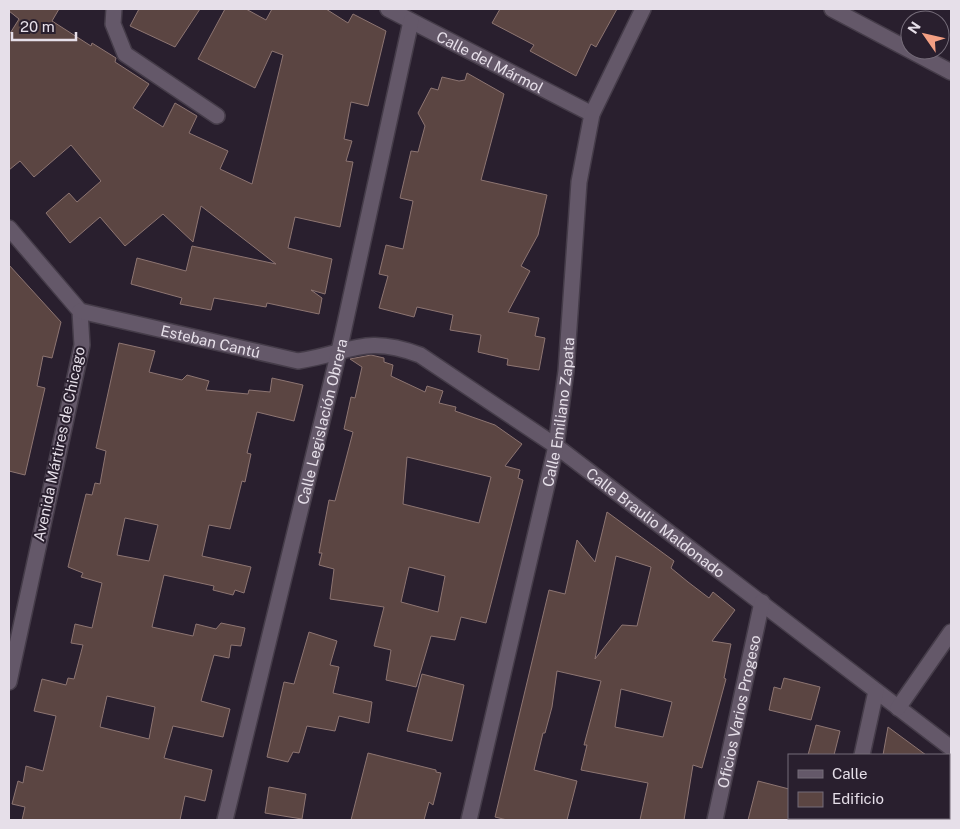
<svg xmlns="http://www.w3.org/2000/svg" width="960" height="829" font-family="'Public Sans',sans-serif">
<style>
.building{fill:#5b4542;stroke:#8d7572;fill-rule:evenodd}
.lines{fill:none;stroke-linecap:round;stroke-linejoin:round}
.minor-casing{stroke:#453c49;stroke-width:18}
.minor{stroke:#645869;stroke-width:15}
.labels{text-anchor:middle;dominant-baseline:central;stroke-width:4;stroke-linejoin:round;paint-order:stroke}
.street-label{font-size:15px;fill:#e6dfe9;stroke:#291f2e}
</style>
<rect width="100%" height="100%" fill="#291f2e"/>
<g class="building">
<path d="M9,9H59L52,21L91,46L92,43L116,58L115,62L149,84L133,108L163,127L175,103L197,116L189,133L228,151L220,169L252,184L283,55L272,51L255,88L198,59L225,9H246L266,20L272,9H326L348,23L353,14L386,31L368,106L351,102L344,139L352,141L346,161L353,162L340,227L295,217L288,248L332,259L325,294L311,290L322,298L319,314L267,303L266,307L214,298L211,310L180,304L182,298L131,284L137,258L186,271L192,246L276,264L201,206L193,242L163,214L125,246L100,217L70,243L46,213L69,193L77,202L101,181L71,145L34,177L20,161L9,170V35L19,19L9,11Z"/>
<path d="M139,9H200L175,47L130,26Z"/>
<path d="M500,9H617L596,47L591,44L576,76L530,51L534,45L492,23Z"/>
<path d="M467,73L504,94L481,180L547,195L538,235L521,266L530,271L508,312L539,318L535,336L545,338L539,370L507,365L508,359L478,352L481,335L450,330L453,315L417,307L414,317L379,308L388,276L379,274L386,245L403,249L413,201L400,198L411,151L418,152L425,126L418,113L431,88L438,90L442,77L459,81L465,80Z"/>
<path d="M9,265L61,322L52,358L43,356L37,386L45,388L25,475L9,471Z"/>
<path d="M119,343L155,351L149,372L182,380L187,375L209,381L206,390L248,394L249,390L270,392L272,378L303,385L294,421L257,412L247,453L251,454L245,482L242,481L230,529L209,525L202,556L251,567L244,593L235,590L233,595L213,590L214,586L164,575L152,627L193,636L196,624L216,629L221,623L245,628L241,646L231,645L229,658L214,655L201,701L230,709L223,737L173,726L164,758L212,770L205,801L185,796L180,820H22L25,807L12,804L18,781L23,783L26,766L43,771L56,716L34,711L42,679L66,685L68,678L74,679L83,645L71,643L75,624L92,628L102,583L81,577L83,573L68,567L86,494L92,495L95,483L100,484L106,451L96,448ZM125,518L158,525L149,561L117,555ZM107,696L155,707L149,739L100,727Z"/>
<path d="M371,355L384,358V362L393,365L391,376L425,392L427,386L443,391L439,403L456,407L455,411L495,425L522,444L505,466L520,470L518,478L523,480L486,623L461,617L455,640L431,636L416,687L386,680L391,650L374,646L384,607L330,599L334,569L319,565L322,553H319L329,500L335,501L353,432L344,429L351,397L355,398L362,367L350,359ZM407,457L491,477L479,523L403,504ZM409,567L445,576L438,612L401,602Z"/>
<path d="M607,512L674,561L671,568L688,582L709,598L713,592L735,610L712,641L731,644L724,678L726,679L702,768L693,765L684,820H640L648,783L581,770L587,745H584L601,681L557,671L552,707L545,733H543L534,770L577,781L567,820H507L495,817L549,590L565,594L577,540L595,562ZM616,556L651,567L637,626L622,625L595,659ZM621,689L672,702L663,737L615,727Z"/>
<path d="M309,632L337,641L330,665L339,667L333,693L372,702L369,723L339,716L335,731L307,726L299,753L293,752L288,762L267,757L284,682L294,684Z"/>
<path d="M422,674L464,685L452,741L407,731Z"/>
<path d="M784,678L820,687L811,720L769,710L774,687L781,689Z"/>
<path d="M816,725L840,731L834,755H808Z"/>
<path d="M888,727L926,755H883Z"/>
<path d="M368,753L436,770V772L441,773L433,805L429,802L424,820H351Z"/>
<path d="M758,781L789,789V820H748Z"/>
<path d="M269,787L306,794L302,819L265,813Z"/>
</g>
<g class="lines">
<g class="minor-casing">
<g id="minor">
<path d="M114,9L113,24L125,54L217,116"/>
<path id="s1" d="M388,9L592,114"/>
<path d="M832,9L951,72"/>
<path d="M9,228L80,311L82,345L9,682"/>
<path id="s2" d="M80,311L298,361C350,353 365,334 420,355L556,446L951,748"/>
<path d="M898,708L951,632"/>
<path d="M862,755L876,691"/>
<path id="s3" d="M225,820L339,351L411,21"/>
<path id="s4" d="M469,820L556,446L566,371L579,182L592,114L643,9"/>
<path id="s5" d="M715,820L762,602"/>
<path d="M847,820L848,818"/>
</g>
</g>
<use href="#minor" class="minor"/>
</g>
<g class="labels">
<g class="street-label">
<text stroke="none"><textPath href="#s1" startOffset="115">Calle del Mármol</textPath></text>
<text stroke="none"><textPath href="#s2" startOffset="134">Esteban Cantú</textPath></text>
<text stroke="none"><textPath href="#s4" startOffset="418">Calle Emiliano Zapata</textPath></text>
<text stroke="none"><textPath href="#s3" startOffset="410">Calle Legislación Obrera</textPath></text>
<text transform="translate(59 444) rotate(-78)">Avenida Mártires de Chicago</text>
<text stroke="none"><textPath href="#s2" startOffset="638">Calle Braulio Maldonado</textPath></text>
<text stroke="none"><textPath href="#s5" startOffset="111">Oficios Varios Progeso</textPath></text>
</g>
</g>
<rect width="960" height="829" fill="none" stroke="#e6dfe9" stroke-width="20"/>
<rect x="788" y="754" width="162" height="65" fill="#291f2e" stroke="#756c79"/>
<rect x="798" y="770" width="25" height="8" fill="#645869" stroke="#756c79"/>
<text x="832" y="779" font-size="15" fill="#e6dfe9">Calle</text>
<rect x="798" y="792" width="25" height="15" fill="#5b4542" stroke="#756c79"/>
<text x="832" y="804" font-size="15" fill="#e6dfe9">Edificio</text>
<g transform="translate(925 35) rotate(304)"><circle r="24" fill="#291f2e" stroke="#756c79"/>
<path d="M0-4L9 19L0 12L-9 19Z" fill="#f39f83"/>
<text y="-8" font-size="14" font-weight="bold" text-anchor="middle" fill="#e6dfe9">N</text>
</g>
<path d="M12 32v8h64v-8" fill="none" stroke="#e6dfe9" stroke-width="2.5"/>
<text x="20" y="32" font-size="15" fill="#e6dfe9" stroke="#291f2e" stroke-width="4" paint-order="stroke">20 m</text>
</svg>
